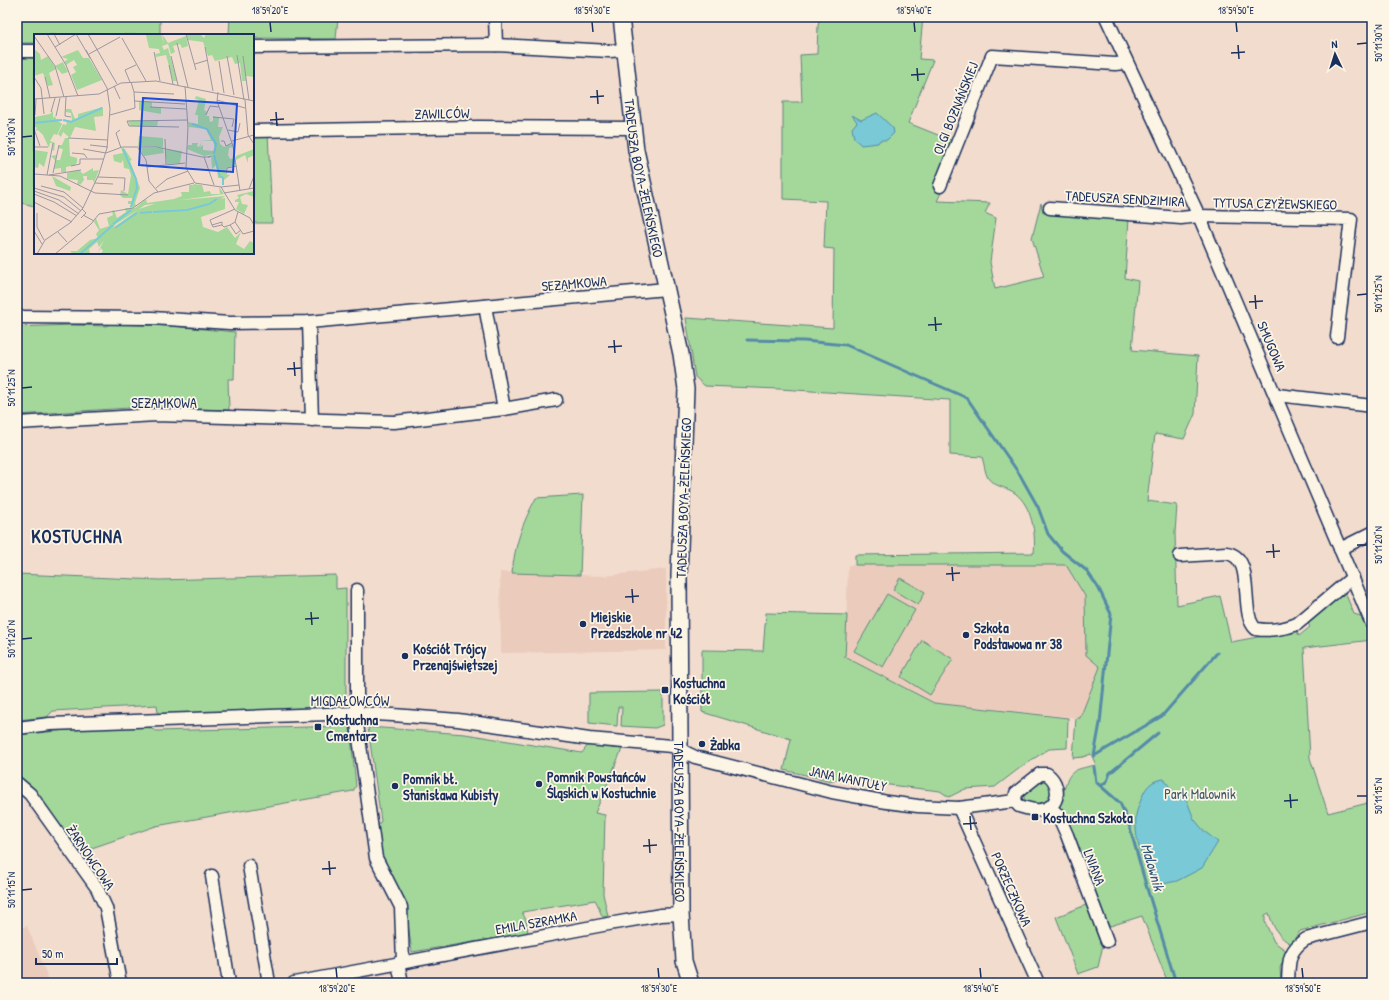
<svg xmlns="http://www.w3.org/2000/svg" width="1389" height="1000" font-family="'Patrick Hand',sans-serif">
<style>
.built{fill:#ebcbbc}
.green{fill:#a4d89b;stroke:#60847c}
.water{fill:#7ac9d7;stroke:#548ba7}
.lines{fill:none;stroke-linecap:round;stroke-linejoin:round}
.stream{stroke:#548ba7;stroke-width:3}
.minor-casing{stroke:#1b2f5e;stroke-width:15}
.tertiary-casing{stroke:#1b2f5e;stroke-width:18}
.minor{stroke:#fcf5e5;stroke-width:12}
.tertiary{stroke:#fcf5e5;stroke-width:15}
.ticks{fill:none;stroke:#1b2f5e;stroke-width:1.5}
.poi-dot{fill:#1b2f5e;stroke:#fcf5e5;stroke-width:1.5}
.labels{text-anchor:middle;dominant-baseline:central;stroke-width:3.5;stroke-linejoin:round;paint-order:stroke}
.street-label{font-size:14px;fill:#1b2f5e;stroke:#fcf5e5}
.poi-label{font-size:14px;font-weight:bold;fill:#1b2f5e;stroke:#fcf5e5;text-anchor:start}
.park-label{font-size:14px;fill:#3d596d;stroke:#fcf5e5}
.water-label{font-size:15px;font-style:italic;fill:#33567c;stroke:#fcf5e5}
.district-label{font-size:18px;font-weight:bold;letter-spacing:1px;fill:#1b2f5e;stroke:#fcf5e5}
.inset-river{fill:none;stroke:#7ac9d7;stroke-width:2}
.inset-road{fill:none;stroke:#9c97a1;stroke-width:1}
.view{fill:#1d4ed8;fill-opacity:0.15;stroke:#1d4ed8;stroke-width:2}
.inset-edge{fill:none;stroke:#1b2f5e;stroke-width:2}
.neatline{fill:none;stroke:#1b2f5e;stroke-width:1.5}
.ticks-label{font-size:10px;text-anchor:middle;fill:#1b2f5e}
</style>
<rect width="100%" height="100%" fill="#f2dccd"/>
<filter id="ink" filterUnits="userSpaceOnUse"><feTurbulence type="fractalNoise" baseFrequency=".025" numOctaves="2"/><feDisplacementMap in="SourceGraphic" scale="8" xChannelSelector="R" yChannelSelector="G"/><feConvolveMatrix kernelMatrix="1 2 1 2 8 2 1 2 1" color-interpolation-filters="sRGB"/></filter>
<g filter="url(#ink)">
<g class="built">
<path d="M848,565H1066L1085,596L1086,655L1100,667L1080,718L934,703L845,657Z"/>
<path d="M666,569V650L501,653L500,572L603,576Z"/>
<path d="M27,926L50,983H17V929Z"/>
</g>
<g class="green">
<path d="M17,17H160V35H35V43H17Z"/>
<path d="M230,17H338L336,39L253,38V35H229Z"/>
<path d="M820,17H923L919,59L933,60L908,123L953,141L934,186L943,189L937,201L990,203L985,213L996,218L990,262L995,289L1044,277L1032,238L1041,203L1043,213L1129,218L1125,278L1138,281L1132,350L1198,356L1195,414L1184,439L1155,434L1147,501L1177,505L1175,533L1177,605L1220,596L1231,642L1296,630L1299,636L1310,627L1308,623L1344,590L1354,614L1364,617L1372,640L1304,648L1310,758L1328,813L1372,802V912L1300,931L1291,944C1278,937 1273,927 1269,913L1265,915V922L1274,942L1287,951L1280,968L1281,983H1168L1142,916L1107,927L1098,967L1078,974L1056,917L1096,901L1056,808C1060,804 1061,800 1063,794C1069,770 1072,770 1096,765L1091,754L1083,757L1073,758L1076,718H1080L1100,667L1086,655L1085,596L1066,565H855V555L1034,553C1036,533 1032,506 1015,493C1007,487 994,487 988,478C985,473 984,463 982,457L950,455V400L780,389L705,386L695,377L686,318L833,328L834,249L824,248L826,201L783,199V102H802L800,55L817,54L818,25Z"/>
<path d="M35,55V206L17,202V56Z"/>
<path d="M253,132H268L272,223H253Z"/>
<path d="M110,324L172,326L235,332L234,379H228L229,410L144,407L17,415V327L73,325L106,326Z"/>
<path d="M583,495L580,575L512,573C515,544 522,524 536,498Z"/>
<path d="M17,574L160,580L336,575V589L346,588V707L158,714L157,705L53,711L47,717L17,720Z"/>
<path d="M900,578L925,592L918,605L893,590Z"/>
<path d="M887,594L915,610L883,667L854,651Z"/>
<path d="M766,613L847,615L845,657L934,703L1068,718L1067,748L1049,749L1025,764L995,787L965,789L949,797L940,791L881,784L852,777L831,781L784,770L791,739L702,712V650L763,651Z"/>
<path d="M922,640L953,659L930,695L901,677Z"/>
<path d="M663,692V725L655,728L621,726L622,707H618L617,726L589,723V693Z"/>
<path d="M145,726L156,731L348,726L350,727L356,786L353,791L156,826L77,853L17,777V735L67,730Z"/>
<path d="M368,727L465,734L582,753L588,745L622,749L595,813L605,815L603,894L608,916L603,917C599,912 599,905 595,900L522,912L526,920L528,933L412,952L405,902L382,859L376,828L381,821Z"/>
<path d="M1042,779L1047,780L1054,796L1042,805L1026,803L1022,792Z"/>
</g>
<g class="water">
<path d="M877,113L893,128L894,133L887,140H880L878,143L861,145L854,138L852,128L857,122L852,115L861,120Z"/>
<path d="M1164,779L1174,793L1187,801L1194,819L1204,831L1218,842L1202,868L1177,881L1158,885C1143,866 1134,840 1136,815C1137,809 1140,803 1142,797C1146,786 1152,780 1164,779Z"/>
</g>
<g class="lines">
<g class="stream">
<path d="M747,340L804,341L846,345L967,398L1020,475L1038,507L1048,534L1062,551L1087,571L1099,589L1111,614L1100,723L1094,756"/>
<path d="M1094,756L1162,716L1217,653"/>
<path d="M1094,767L1096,782L1120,803L1128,821L1146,885L1176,983"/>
<path d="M1101,786L1107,781L1110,773L1158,733"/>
</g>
<g class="minor-casing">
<g id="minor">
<path d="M495,17L496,45"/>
<path d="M1106,17L1199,216L1372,624"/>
<path d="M253,47L496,45L610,51L624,50"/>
<path d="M17,51H35"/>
<path d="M253,131L478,127L632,128"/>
<path d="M940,186L992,56L1115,64L1127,63"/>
<path d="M1050,208L1181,218L1199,216L1351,219L1337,337"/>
<path d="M485,306L504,409"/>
<path d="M17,317L152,318L230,323L309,322L666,289"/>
<path d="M309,322L312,420"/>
<path d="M1277,395L1372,406"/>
<path d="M17,423L156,415L394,422L504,409L556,400"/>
<path d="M1340,549L1372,533"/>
<path d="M1180,556L1226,553C1257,556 1238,614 1256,629C1269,631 1285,629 1297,624L1353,577"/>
<path d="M357,590V724L376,858L401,907L403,962"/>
<path d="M17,728L50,724L356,713L393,715L458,720L589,739L672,746L695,757L832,792L887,802L918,806L959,808L1015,801"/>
<path d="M1040,774H1047C1061,784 1061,807 1041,810C1034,811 1026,808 1019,806L1015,801L1016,793Z"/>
<path d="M17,783L30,794L97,888L106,908L120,983"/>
<path d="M1050,807L1058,815L1067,835L1107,941"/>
<path d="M959,808L1038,983"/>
<path d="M249,866L269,983"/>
<path d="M212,876L229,983"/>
<path d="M398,963L402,983"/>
<path d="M294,983L603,925L661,915L681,914"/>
<path d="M1288,983C1289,963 1287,951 1306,939L1372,922"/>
</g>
</g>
<g class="tertiary-casing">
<g id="tertiary">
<path id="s1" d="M621,17L636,150L681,354L686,389L679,575L681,914L684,961L691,983"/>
</g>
</g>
<use href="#minor" class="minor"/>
<use href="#tertiary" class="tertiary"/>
</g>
</g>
<path class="ticks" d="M270,22L271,32M592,22L593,32M914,22L915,32M1236,22L1237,32M1357,44L1367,43M1238,45L1239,59M1231,53L1245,52M917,68L918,81M911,75L925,74M597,90L598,104M590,97L604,96M276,112L277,126M270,120L284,119M22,137L32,136M1255,295L1256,309M1357,295L1367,294M1249,302L1263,301M935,317L936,331M928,325L942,324M614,340L615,353M608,347L622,346M294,362L295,376M287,369L301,368M22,388L32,387M1273,544L1274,558M1357,545H1367M1266,552L1280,551M952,567L953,581M946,574L960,573M632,589L633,603M625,597L639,596M311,612L312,625M305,619L319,618M22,639L32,638M1290,794L1291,808M1357,796H1367M1284,801L1298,800M970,816L971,830M963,824L977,823M649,839L650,853M643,846L657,845M329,861L330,875M322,869L336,868M22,890L32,889M336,968L337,978M658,968L659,978M980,968L981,978M1302,968L1303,978"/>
<g class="poi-dot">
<circle cx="583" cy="624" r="4"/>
<circle cx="966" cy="635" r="4"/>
<circle cx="405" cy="656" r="4"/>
<rect x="661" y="686" width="8" height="8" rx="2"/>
<rect x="314" y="723" width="8" height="8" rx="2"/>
<circle cx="702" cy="744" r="4"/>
<circle cx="539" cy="784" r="4"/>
<circle cx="395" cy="786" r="4"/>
<rect x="1031" y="813" width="8" height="8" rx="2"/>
</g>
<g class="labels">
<g class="street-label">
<text transform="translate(955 108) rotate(-68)">OLGI BOZNAŃSKIEJ</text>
<text transform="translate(442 113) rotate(-1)">ZAWILCÓW</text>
<text stroke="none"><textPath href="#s1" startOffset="163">TADEUSZA BOYA-ŻELEŃSKIEGO</textPath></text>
<text transform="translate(1125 198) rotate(3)">TADEUSZA SENDZIMIRA</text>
<text transform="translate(1275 203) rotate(1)">TYTUSA CZYŻEWSKIEGO</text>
<text transform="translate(574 283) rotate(-5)">SEZAMKOWA</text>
<text transform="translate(1272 346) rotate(67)">SMUGOWA</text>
<text x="164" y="402">SEZAMKOWA</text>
<text transform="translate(683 498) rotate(-88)">TADEUSZA BOYA-ŻELEŃSKIEGO</text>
<text x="350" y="700">MIGDAŁOWCÓW</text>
<text transform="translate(848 778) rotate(12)">JANA WANTUŁY</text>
<text stroke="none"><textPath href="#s1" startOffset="811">TADEUSZA BOYA-ŻELEŃSKIEGO</textPath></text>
<text transform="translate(91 857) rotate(56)">ŻARNOWCOWA</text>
<text transform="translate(1095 867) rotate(69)">LNIANA</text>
<text transform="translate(1012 889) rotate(66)">PORZECZKOWA</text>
<text transform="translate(536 922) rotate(-10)">EMILA SZRAMKA</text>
</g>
<g class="poi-label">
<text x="591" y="616">Miejskie<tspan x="591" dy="16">Przedszkole nr 42</tspan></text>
<text x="974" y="627">Szkoła<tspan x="974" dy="16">Podstawowa nr 38</tspan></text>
<text x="413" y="648">Kościół Trójcy<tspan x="413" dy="16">Przenajświętszej</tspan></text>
<text x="673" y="682">Kostuchna<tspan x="673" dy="16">Kościół</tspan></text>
<text x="326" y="719">Kostuchna<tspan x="326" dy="16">Cmentarz</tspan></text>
<text x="710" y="744">Żabka</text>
<text x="547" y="776">Pomnik Powstańców<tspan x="547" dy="16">Śląskich w Kostuchnie</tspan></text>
<text x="403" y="778">Pomnik bł.<tspan x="403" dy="16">Stanisława Kubisty</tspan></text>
<text x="1043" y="817">Kostuchna Szkoła</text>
</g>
<g class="park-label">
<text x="1200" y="793">Park Malownik</text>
</g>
<g class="water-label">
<text transform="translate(1153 867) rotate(74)">Malownik</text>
</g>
<g class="district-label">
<text x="77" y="536">KOSTUCHNA</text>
</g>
</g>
<g transform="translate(34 34)">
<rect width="220" height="220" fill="#f2dccd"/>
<path d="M127,0L130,10L128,0L134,9L152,2L154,12L148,14L146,10L139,12L141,18L137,20L134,10L128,12L130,16L134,14L143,47H139L132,21L122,23L121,20L126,19L125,15L115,14L112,1ZM152,0L167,1L170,4L172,0H220V43L212,42V47H208L206,29L201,30L198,23L181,27L178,21L174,22L169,8L154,6ZM0,15L6,20L7,26L14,22L22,35L15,39L19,51L14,52L9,39L0,42ZM44,16L49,24H55L68,46L43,56L37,41L42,38L39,33L43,31L40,26L32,31L30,28L34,25L27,23ZM29,28L34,38L28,40L21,32ZM162,62L172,65L170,76L173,78L172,82H175L176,88L179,87V82L185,84L184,93H189L185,103L186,110L190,113L198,110L199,113L195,114L194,121L196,125L201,124L202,131L192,134L191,140L196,141L190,146V150L189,144H184L182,131L178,135L177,121L180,120L170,122L153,115L154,111H158V109H164L163,112L165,113L168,107L166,113L169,111V116L179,117L181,114L179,107L165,106H177L172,95L155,93L154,88L164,90V81H161L165,66L161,65ZM0,66L1,83L16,80L19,77V84L21,82L22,85H29L23,86L28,90L23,101L20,100L16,107L21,109L20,117L18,116L19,109H16L15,114L9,101L4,96L1,97L3,94L0,92ZM105,67L118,68V73L127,74V80L105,76ZM69,73V82L60,83L62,97L41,93L36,104L29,98L27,103L24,100L29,90L32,91L33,88L29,85L38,87L37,79L32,78V75H37L41,85L44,84V80ZM99,86L124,87L123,93L96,92L94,87ZM105,102L129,104V113L104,112ZM31,104H35L36,122L43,124V128L41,131L32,133V138H27V134L20,135L22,127L17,122L22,121V126H26L29,115L24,114L25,111H28ZM87,114H90L98,126L96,127L106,154L101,169L102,172L96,174L97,170H94V167H98V164H89L86,161L87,156L94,160L97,141L95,135L90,134L89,126L87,129L80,127L79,121L89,119ZM105,114H129L130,119L110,122ZM131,115L148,117L146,129L133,130ZM220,115V121L214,124V129L211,121L202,126V122ZM0,116L14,118L10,133L5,129L4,134L0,133ZM59,134V137L65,136L60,149L59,146H53V142H49L50,146L46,151L43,150L44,146L33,145V139L45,136L49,140ZM18,142L37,153L36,157L22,152ZM159,150L168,151L170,158L176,157L177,160H186L185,153L190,160L111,171L82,190L65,213L63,208L55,215L56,220H39L36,217H43L56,206L64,204L62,200L65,196L60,188L62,184L66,195L75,192L73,184L79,181L78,177L80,176L83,184L92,178L91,174H101L112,165L113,169L140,165L148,162L147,158H155V151H159L161,156ZM220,157V163L212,160L206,163L208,170L214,171L210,180L202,175L205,168H201V166L205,164L203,161ZM191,162L187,165L191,164V175L167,183L169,193L184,198L193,193L201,204L207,198L202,210L210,215L216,207L220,209V220H66L69,217L67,214L63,220L71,204L79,194L105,175L126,168Z" fill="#a4d89b"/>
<path class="inset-river" d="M29,86L37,88L68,74M0,89L28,86M158,90L173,95L182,110L180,120M89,115L102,145L103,154L97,173M180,121L186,142L189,144V151M119,178L153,176L175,170L183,165M106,179L118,178M79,190L97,176M81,194L103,179M46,220L79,191"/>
<path class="inset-road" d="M13,0L32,31L44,62M20,0L26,11M42,0L56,24M54,0L83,50M152,0L162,36M0,2L21,32L30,63M88,4L112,47M143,9L154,53M21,13L42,0M171,13L179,57M120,18L126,47M55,20L86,3M203,21L210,66M137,22L144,51M193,22L200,61M209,22L215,66M185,27L190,59M161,30L174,26M135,31L139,50M0,43L7,54L10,80M11,43L16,64M96,48L91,36L102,31M97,48L100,58L140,60M80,52L86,65M151,52L154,93L152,134L161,149L187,153L201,176L216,184L220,191M184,58L183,67L199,112L206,157M32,63L31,82L37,83M0,65L65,60L87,49L122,47L220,67M183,66L211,74M211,66L214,101L220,110M100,67L151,70M116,73L152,75M17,78L21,64M1,81L2,65M76,81L101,74L100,58M172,81L176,72L185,73M22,82L26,64M179,83L200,85L198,93M145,93L95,92L93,87L153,86M0,95L6,112M86,96L82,99L87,114M194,96L204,98L206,89M34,104L74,106M131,105L132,130M187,107H190L192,112L198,109M198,107L220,101M56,111L74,113M0,113H14M104,114L112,126L115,147L124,158M49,115L72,119M38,119L50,120L53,124M72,119L88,113H123L168,123H176L177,122L174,123M170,123L180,151M37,132L46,130V125H69M113,133L151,129M19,139L25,111M0,140L26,142L61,159L94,161M192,140L193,134L203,132M13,141L19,109M15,141L47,136M64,143L91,144L90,157M61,149L79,150M7,152L30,158L49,174M187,153L205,151M0,154L30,163L47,177M122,154L133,145L154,137M215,155L220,142M0,157L25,166L45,180M190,159L220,154M0,160L20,168L43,182M0,168L38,188M3,179V193L10,206M49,181L60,187M47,184L52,179L48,175M201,188L209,200L220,197M178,191L179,193L188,191L190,193L196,191L201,188L204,178M188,191V188L178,191L176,186L201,175M196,191L202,200L207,196M0,197L8,210M23,197L33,208M3,220L11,206L36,189L49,174L65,140L73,114L76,75L73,54L52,16M21,220L57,190L65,180L99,174L120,159L160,149"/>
<path class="view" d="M109,64L203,70L199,138L105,131Z"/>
<rect width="220" height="220" class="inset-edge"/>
</g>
<rect width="1389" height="1000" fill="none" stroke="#fcf5e5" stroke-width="44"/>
<g transform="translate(1335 54) rotate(356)" stroke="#fcf5e5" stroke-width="3" paint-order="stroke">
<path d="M0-3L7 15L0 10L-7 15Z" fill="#1b2f5e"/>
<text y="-6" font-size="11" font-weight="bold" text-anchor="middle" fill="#1b2f5e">N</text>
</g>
<path d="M36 958v6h81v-6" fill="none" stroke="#1b2f5e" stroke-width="2"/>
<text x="42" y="958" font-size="12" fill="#1b2f5e" stroke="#fcf5e5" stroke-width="3" paint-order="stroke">50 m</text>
<rect x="22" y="22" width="1345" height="956" class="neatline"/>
<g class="ticks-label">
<text x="270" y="14">18°59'20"E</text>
<text x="592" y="14">18°59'30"E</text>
<text x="914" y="14">18°59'40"E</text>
<text x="1236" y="14">18°59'50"E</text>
<text transform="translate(1378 43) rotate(-90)" y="4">50°11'30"N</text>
<text transform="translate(11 137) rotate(-90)" y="4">50°11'30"N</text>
<text transform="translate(1378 294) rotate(-90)" y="4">50°11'25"N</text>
<text transform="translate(11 388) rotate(-90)" y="4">50°11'25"N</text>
<text transform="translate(1378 545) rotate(-90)" y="4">50°11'20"N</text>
<text transform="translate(11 639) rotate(-90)" y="4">50°11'20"N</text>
<text transform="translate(1378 796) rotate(-90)" y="4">50°11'15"N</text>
<text transform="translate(11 890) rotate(-90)" y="4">50°11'15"N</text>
<text x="337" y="992">18°59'20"E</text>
<text x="659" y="992">18°59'30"E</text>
<text x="981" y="992">18°59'40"E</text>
<text x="1303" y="992">18°59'50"E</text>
</g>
</svg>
